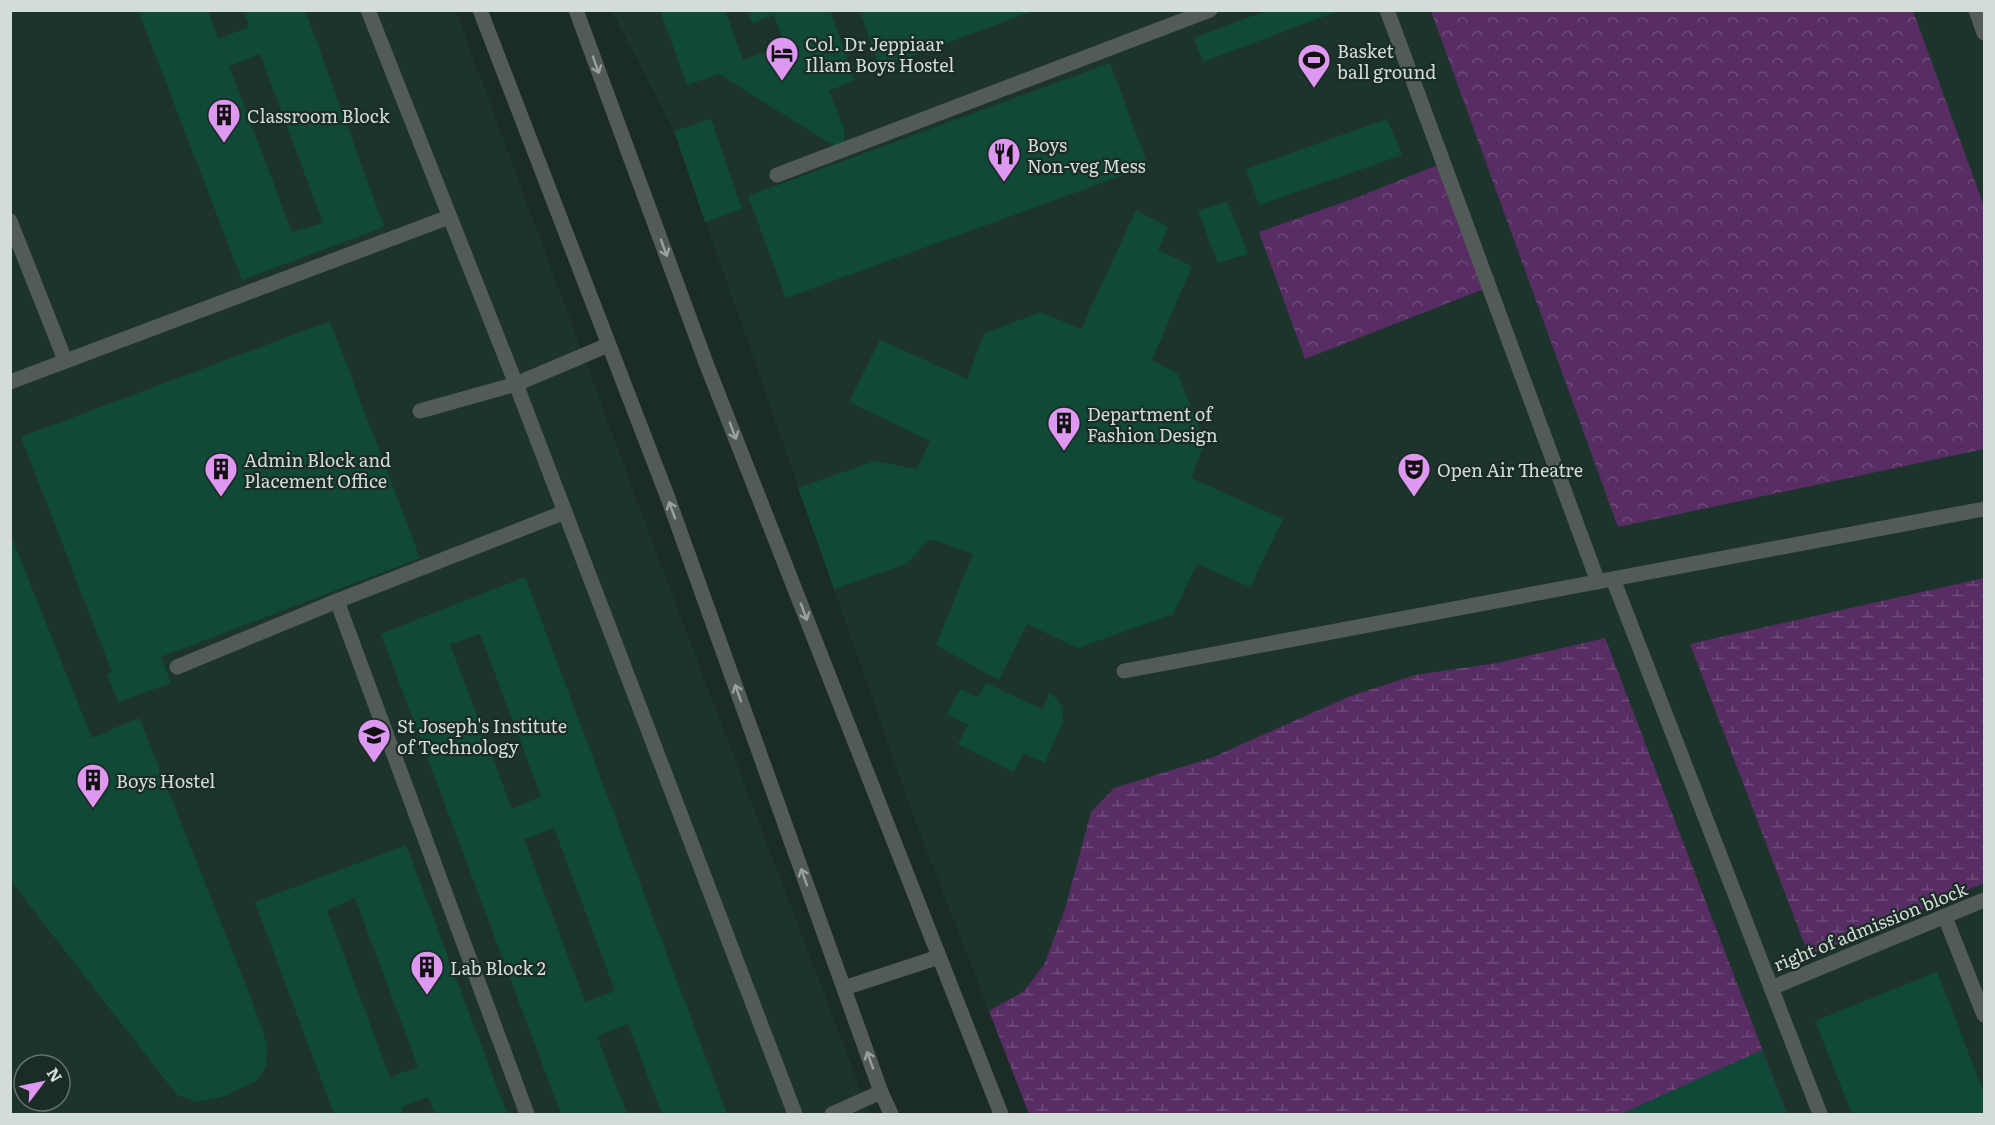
<svg xmlns="http://www.w3.org/2000/svg" width="1995" height="1125" font-family="Literata,serif">
<style>
.built{fill:#1c342b;fill-rule:evenodd}
.wetland{fill:url(#wetland-marsh)}
.park{fill:url(#park-crowns)}
.building{fill:#104938;fill-rule:evenodd}
.lines{fill:none;stroke-linecap:round;stroke-linejoin:round}
.service{stroke:#535b57;stroke-width:15}
.oneway{stroke:#99a29e}
.labels{text-anchor:middle;dominant-baseline:central;stroke-width:4.5;stroke-linejoin:round;paint-order:stroke}
.poi-label{font-size:18px;fill:#d2dcd8;stroke:#1b2b25;text-anchor:start}
.street-label{font-size:18px;fill:#d2dcd8;stroke:#1b2b25}
</style>
<defs>
<pattern id="wetland-marsh" width="20" height="14" patternUnits="userSpaceOnUse" patternTransform="scale(1.5)"><rect width="20" height="14" fill="#572d63"/><path d="M1 5h8M5 5V1M11 12h8M15 12V8" fill="none" stroke="#6e4b79"/></pattern>
<pattern id="park-crowns" width="20" height="18" patternUnits="userSpaceOnUse" patternTransform="scale(1.5)"><rect width="20" height="18" fill="#572d63"/><path d="M2 6a3 3 0 1 1 6 0M12 15a3 3 0 1 1 6 0" fill="none" stroke="#6e4b79"/></pattern>
</defs>
<rect width="100%" height="100%" fill="#1b2b25"/>
<g class="built">
<path d="M10,11H456L657,554L870,1114H11ZM24,1065H60V1101H24Z"/>
<path d="M612,11H1984V1114H1029L915,821L674,131Z"/>
</g>
<g class="wetland">
<path d="M1984,578V883L1809,956L1690,644Z"/>
<path d="M1605,638L1787,1114H1029L989,1011L1024,991L1044,965L1065,909L1091,812L1114,788L1211,758L1348,697L1415,675L1497,663Z"/>
</g>
<g class="park">
<path d="M1431,11H1913L1984,206V449L1618,527Z"/>
<path d="M1438,165L1484,289L1305,359L1259,232L1358,197Z"/>
</g>
<g class="building">
<path d="M138,10H208L218,39L249,27L243,10H305L384,227L242,280ZM260,54L323,223L292,232L229,66Z"/>
<path d="M660,10H725L743,60L785,45L774,15L752,23L747,10H830L855,80L829,91L845,132L842,151L719,74L687,85Z"/>
<path d="M859,10H1033V11L880,68Z"/>
<path d="M1268,10L1338,11L1203,62L1194,38Z"/>
<path d="M1110,63L1148,166L786,298L748,196Z"/>
<path d="M711,119L742,209L705,222L674,131Z"/>
<path d="M1387,119L1402,155L1259,205L1246,169Z"/>
<path d="M1227,201L1248,254L1218,263L1198,211Z"/>
<path d="M1136,210L1168,227L1158,250L1192,266L1152,360L1178,374L1205,443L1191,478L1283,519L1250,587L1197,564L1173,614L1078,648L1027,624L999,680L936,645L973,554L930,539L906,564L834,589L798,488L875,461L917,469L930,441L849,402L880,340L967,379L984,334L1040,312L1081,329Z"/>
<path d="M330,321L420,558L161,657L171,683L118,702L107,674L112,672L21,437Z"/>
<path d="M10,533L92,738L139,718L252,1001L267,1044L266,1068L256,1081L225,1096L198,1102L177,1095L10,880Z"/>
<path d="M525,577L727,1114H662L628,1024L597,1036L627,1114H561L381,634ZM480,634L541,796L512,809L450,644ZM554,828L615,991L585,1002L524,839Z"/>
<path d="M986,683L1042,709L1050,693L1058,700L1062,708L1063,721L1045,763L1023,753L1014,772L958,744L968,725L947,714L960,689L978,697Z"/>
<path d="M406,845L436,925L507,1114H435L428,1097L401,1107L404,1114H334L255,902ZM355,898L418,1067L390,1077L327,910Z"/>
<path d="M1937,972L1984,1093V1114H1852L1815,1021Z"/>
<path d="M1762,1050L1787,1114H1621Z"/>
</g>
<g class="lines">
<g class="service">
<path d="M368,10L516,384L795,1114"/>
<path d="M480,10L668,498L881,1092L891,1114"/>
<path d="M576,10L706,363L1001,1114"/>
<path d="M1387,10L1598,582"/>
<path d="M1976,10L1984,33"/>
<path d="M777,175L1210,10"/>
<path d="M10,221L65,360"/>
<path d="M10,382L449,217"/>
<path d="M420,411L516,384L608,345"/>
<path d="M1613,579L1820,1114"/>
<path d="M337,601L527,1114"/>
<path d="M177,667L337,601L565,512"/>
<path d="M1124,671L1984,509"/>
<path d="M1945,917L1984,1015"/>
<path d="M844,988L939,957"/>
<path d="M1771,988L1984,900"/>
<path d="M832,1114L881,1092"/>
</g>
</g>
<defs><path id="oneway-shaft" d="M-6 0H5M1.5-3L5.5 0L1.5 3" fill="none" stroke-width="1.6" stroke-linecap="round" stroke-linejoin="round" transform="scale(1.5)"/></defs>
<g class="oneway">
<use href="#oneway-shaft" transform="translate(596 65) rotate(70)"/>
<use href="#oneway-shaft" transform="translate(664 248) rotate(70)"/>
<use href="#oneway-shaft" transform="translate(733 431) rotate(69)"/>
<use href="#oneway-shaft" transform="translate(672 510) rotate(-110)"/>
<use href="#oneway-shaft" transform="translate(804 612) rotate(69)"/>
<use href="#oneway-shaft" transform="translate(738 693) rotate(-110)"/>
<use href="#oneway-shaft" transform="translate(804 877) rotate(-110)"/>
<use href="#oneway-shaft" transform="translate(870 1060) rotate(-110)"/>
</g>
<defs>
<g id="hotel-pin" transform="scale(1.725)"><path d="M0 17L-7.5 6A9.5 9.5 0 1 1 7.5 6Z" fill="#de98f2" stroke="#1b2b25"/><path d="M-6-4.5h1.5V1H6V5H4.5V3h-9V5H-6ZM-4 0a1.8 1.8 0 1 1 3.6 0ZM.5 0V-2.5h3Q6-2.5 6 0Z" fill="#111"/></g>
<g id="stadium-pin" transform="scale(1.725)"><path d="M0 17L-7.5 6A9.5 9.5 0 1 1 7.5 6Z" fill="#de98f2" stroke="#1b2b25"/><path d="M0-5a6.5 5 0 1 0 0 10a6.5 5 0 1 0 0-10ZM-3.5-1.8h7v3.6h-7Z" fill="#111"/></g>
<g id="building-pin" transform="scale(1.725)"><path d="M0 17L-7.5 6A9.5 9.5 0 1 1 7.5 6Z" fill="#de98f2" stroke="#1b2b25"/><path d="M-4-6H4V6H1V3H-1V6H-4ZM-2.5-4.3h1.7v1.8h-1.7ZM.8-4.3h1.7v1.8H.8ZM-2.5-1h1.7V.8h-1.7ZM.8-1h1.7V.8H.8Z" fill="#111"/></g>
<g id="restaurant-pin" transform="scale(1.725)"><path d="M0 17L-7.5 6A9.5 9.5 0 1 1 7.5 6Z" fill="#de98f2" stroke="#1b2b25"/><path d="M-5-6h1v4h1v-4h1v4h1v-4h1v5L-1.5 .5V6h-2V.5L-5-1ZM5-6V6H3V1.5H1.5Q1.5-4 5-6Z" fill="#111"/></g>
<g id="theatre-pin" transform="scale(1.725)"><path d="M0 17L-7.5 6A9.5 9.5 0 1 1 7.5 6Z" fill="#de98f2" stroke="#1b2b25"/><path d="M-5-5.5Q0-4 5-5.5V0Q5 5 0 6Q-5 5-5 0ZM-3.3-2.5H-1v1.5H-3.3ZM1-2.5H3.3v1.5H1ZM-2.8 1Q0 5.5 2.8 1Z" fill="#111"/></g>
<g id="university-pin" transform="scale(1.725)"><path d="M0 17L-7.5 6A9.5 9.5 0 1 1 7.5 6Z" fill="#de98f2" stroke="#1b2b25"/><path d="M0-5L7-2L0 1L-7-2ZM-4 1L0 2.5L4 1V4Q0 6-4 4Z" fill="#111"/></g>
</defs>
<g fill-rule="evenodd">
<use href="#hotel-pin" x="782" y="53"/>
<use href="#stadium-pin" x="1314" y="60"/>
<use href="#building-pin" x="224" y="115"/>
<use href="#restaurant-pin" x="1004" y="154"/>
<use href="#building-pin" x="1064" y="423"/>
<use href="#building-pin" x="221" y="469"/>
<use href="#theatre-pin" x="1414" y="469"/>
<use href="#university-pin" x="374" y="735"/>
<use href="#building-pin" x="93" y="780"/>
<use href="#building-pin" x="427" y="967"/>
</g>
<g class="labels">
<g class="poi-label">
<text x="805" y="43">Col. Dr Jeppiaar<tspan x="805" dy="21">Illam Boys Hostel</tspan></text>
<text x="1337" y="50">Basket<tspan x="1337" dy="21">ball ground</tspan></text>
<text x="247" y="115">Classroom Block</text>
<text x="1027" y="144">Boys<tspan x="1027" dy="21">Non-veg Mess</tspan></text>
<text x="1087" y="413">Department of<tspan x="1087" dy="21">Fashion Design</tspan></text>
<text x="244" y="459">Admin Block and<tspan x="244" dy="21">Placement Office</tspan></text>
<text x="1437" y="469">Open Air Theatre</text>
<text x="397" y="725">St Joseph's Institute<tspan x="397" dy="21">of Technology</tspan></text>
<text x="116" y="780">Boys Hostel</text>
<text x="450" y="967">Lab Block 2</text>
</g>
<g class="street-label">
<text transform="translate(1870 926) rotate(-22)">right of admission block</text>
</g>
</g>
<rect width="1995" height="1125" fill="none" stroke="#d2dcd8" stroke-width="24"/>
<g transform="translate(42 1083) rotate(58)"><circle r="28" fill="#1b2b25" stroke="#64726d" stroke-width="1.5"/>
<path d="M0-4.5L10 22L0 15L-10 22Z" fill="#de98f2"/>
<text y="-9" font-size="16" font-weight="bold" text-anchor="middle" fill="#d2dcd8">N</text>
</g>
</svg>
